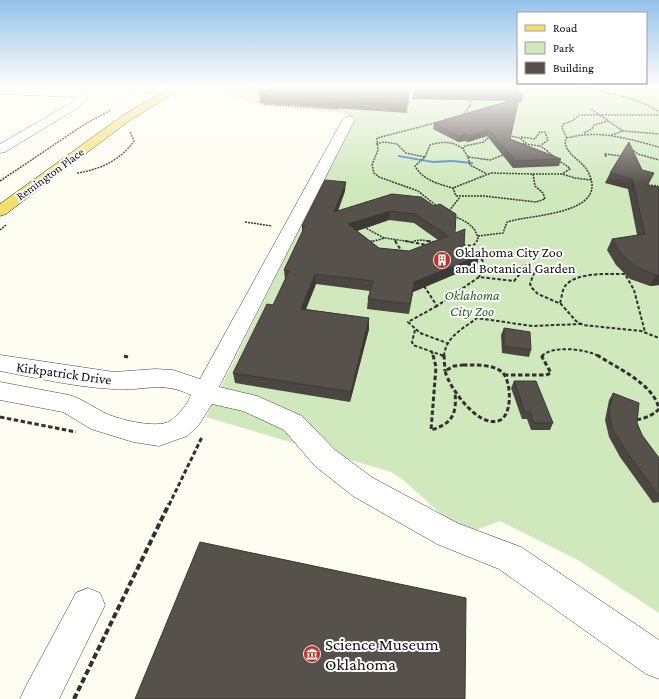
<svg xmlns="http://www.w3.org/2000/svg" width="659" height="699" font-family="'Crimson Pro',serif">
<style>
.green{fill:#cfe8bc}
.lines{fill:none;stroke-linecap:round;stroke-linejoin:round}
.stream{fill:#4385c7;fill-rule:evenodd}
.minor-casing{stroke:#424242;stroke-width:1}
.major-casing{stroke:#202020;stroke-width:1}
.path-far3{stroke:#313131;stroke-width:1.5;stroke-dasharray:2 1;stroke-linecap:butt}
.path-far2{stroke:#313131;stroke-width:2;stroke-dasharray:3.5 2;stroke-linecap:butt}
.path-far1{stroke:#313131;stroke-width:3;stroke-dasharray:4.5 2.5;stroke-linecap:butt}
.path{stroke:#313131;stroke-width:4;stroke-dasharray:6 3;stroke-linecap:butt}
.minor{fill:#fff;fill-rule:evenodd}
.major{fill:#f2df6e;fill-rule:evenodd}
.wall{fill:#4b4641;fill-rule:evenodd}
.shaded-wall{fill:#3d3935}
.building{fill:#57514c;stroke:#3d3935;fill-rule:evenodd}
.labels{text-anchor:middle;dominant-baseline:central;stroke-width:4;stroke-linejoin:round;paint-order:stroke}
.far-street-label{font-size:12px;fill:#0f0f0f;stroke:#fff}
.poi-label{font-size:14px;fill:#0f0f0f;stroke:#fff;text-anchor:start}
.park-label{font-size:14px;font-style:italic;fill:#296422;stroke:#fff}
.street-label{font-size:14px;fill:#0f0f0f;stroke:#fff}
.near-poi-label{font-size:17px;fill:#0f0f0f;stroke:#fff;text-anchor:start}
</style>
<rect width="100%" height="100%" fill="#fefdf2"/>
<path class="green" d="M206,86H646L659,89V613L578,560L500,521L476,530L450,522L402,479L391,472L206,417L354,119L346,113L263,106L201,88Z"/>
<g class="lines">
<path class="stream" d="M398,155L433,161L452,160L472,162L474,163L472,164L452,162L433,163L399,157H398Z"/>
<g class="minor-casing">
<g id="minor">
<path d="M103,86C116,86 169,83 176,91L171,94L108,89Z"/>
<path d="M0,88L73,90L84,93L88,97L79,107L5,152L0,153V144L71,103L77,97L0,94Z"/>
<path d="M349,116L353,117L355,119L219,387L257,396L302,416L335,450L373,478L457,523L521,547L659,640V679L646,674L499,569L437,544L353,496L315,466L284,430L243,411L212,404L198,426L187,436L159,446L133,442L91,429L63,412L0,400V382L69,395C83,399 94,408 107,414C121,420 157,429 170,421C179,415 187,405 191,395C161,380 142,392 113,389C75,387 37,378 0,371V355L114,372L155,369L173,370L200,379L343,119L345,117Z"/>
<path d="M88,588L100,593L105,605L59,699H20L26,686L76,593Z"/>
</g>
</g>
<g class="major-casing">
<path id="major" d="M174,86H186L130,120L6,214L0,216V204L122,116Z"/>
</g>
<g class="path-far3">
<path d="M576,86C601,92 638,97 659,112"/>
<path d="M264,104L338,109"/>
<path d="M591,109L623,131"/>
<path d="M463,115L470,106V99"/>
<path d="M584,133L592,129L594,125L608,121"/>
<path d="M500,134L520,138L526,143L504,150L503,155L490,160L468,157L463,149L465,146L484,142L491,135Z"/>
<path d="M611,135L623,131L659,134"/>
<path d="M521,137L535,139L540,132H545L548,140L540,146C548,151 552,155 559,161C563,164 567,165 570,169L562,174"/>
<path d="M567,138L562,128L563,124L572,121L579,115H659"/>
<path d="M376,144L384,142L397,144L406,153L425,157L415,166C423,180 438,184 453,188"/>
<path d="M525,144L540,146"/>
<path d="M631,149L638,154L659,160"/>
<path d="M425,157L430,145C442,141 453,141 463,149"/>
<path d="M468,157L470,165L487,174"/>
<path d="M606,157L605,154L622,156"/>
<path d="M77,173C99,170 121,160 134,141L130,132"/>
<path d="M491,173L533,174L535,186L543,193L545,199L536,202L484,196H456L453,188Z"/>
<path d="M533,174H562L575,178L591,180"/>
<path d="M0,181L85,124L111,110"/>
<path d="M648,185L658,186"/>
<path d="M438,207L418,191L379,177L374,173L372,165L378,150L377,138L439,122"/>
<path d="M449,211L460,197"/>
<path d="M454,216C465,221 476,226 478,239L476,242"/>
<path d="M245,222L272,226"/>
<path d="M364,227L384,238"/>
<path d="M0,230L6,225"/>
<path d="M478,236L503,233L507,222C531,214 613,215 587,170C580,159 566,155 565,141L567,138C599,129 628,139 659,147"/>
<path d="M395,240L396,242"/>
<path d="M414,241L421,240L434,242"/>
<path d="M370,242L385,238L412,242"/>
</g>
<g class="path-far2">
<path d="M395,241L403,253"/>
<path d="M405,241L427,245"/>
<path d="M427,241L435,242"/>
<path d="M369,242L374,241"/>
<path d="M462,245L473,246"/>
<path d="M473,246L477,241"/>
<path d="M473,246V251L479,255L484,263L479,277L514,281L519,275L520,267L526,265L534,273L530,284L532,288L538,294L561,304L576,321L583,325L641,331L659,338"/>
<path d="M424,286L437,306L479,277"/>
<path d="M560,303C562,297 562,289 566,285C577,272 610,274 625,274L634,290L645,332"/>
<path d="M437,306L408,322L420,333L447,343"/>
<path d="M415,330L412,342L413,345L444,356"/>
<path d="M431,351L434,356"/>
<path d="M444,356C446,336 463,329 477,318L532,326L581,324"/>
<path d="M542,356C552,345 587,349 598,356"/>
</g>
<g class="path-far1">
<path d="M433,355L436,367L431,430C452,424 457,414 455,393"/>
<path d="M442,355L444,356"/>
<path d="M444,355L445,371"/>
<path d="M597,355C617,368 654,384 659,409C652,416 644,419 634,420"/>
<path d="M124,356L128,357"/>
<path d="M463,365C473,365 493,364 502,372C512,381 513,417 498,421C477,427 449,387 445,371L454,366Z"/>
<path d="M504,375H546L551,373L542,357L543,355"/>
<path d="M0,417L76,432"/>
<path d="M169,505L202,437"/>
</g>
<path class="path" d="M74,699L169,504"/>
<use href="#minor" class="minor"/>
<use href="#major" class="major"/>
</g>
<g class="wall">
<path d="M409,86L407,113L260,103L259,91Z"/>
<path d="M413,93L523,95L522,102H518L510,139L561,159L559,166L513,168L487,136L468,142L464,141L458,142L433,129L434,123L508,101L412,99Z"/>
<path d="M629,142L647,186L659,285L650,286L630,279L616,265L607,250L612,239L637,235L628,189L605,183L610,173Z"/>
<path d="M345,191L338,211L392,194L455,233L464,246L479,256L477,265L413,292L409,314L367,309L368,299L370,291L316,284L306,309L369,318V329L350,402L235,383L233,373L273,305L285,280L284,270L302,233V226ZM389,220L414,223L438,240L409,251L379,248L357,231Z"/>
<path d="M504,328L531,350L529,357L502,353L501,335Z"/>
<path d="M514,381L553,423L550,430H531L527,419H522L511,388Z"/>
<path d="M613,393L637,423L642,435L659,458V502L653,503L620,457L609,437L605,420L609,400Z"/>
</g>
<g class="shaded-wall">
<path d="M489,130L487,136L468,142L469,136Z"/>
<path d="M465,134L464,141L458,142L459,136Z"/>
<path d="M346,182L345,191L334,221V212Z"/>
<path d="M390,211L389,220L348,234V224Z"/>
<path d="M479,256L477,265L413,292L409,314L414,282Z"/>
<path d="M315,274L316,284L302,319L301,309Z"/>
<path d="M656,275H659V285L650,286Z"/>
<path d="M369,318V329L350,402L351,392Z"/>
</g>
<g class="building">
<path d="M286,86H409L408,105L259,95V91Z"/>
<path d="M422,86H514L523,95L413,93Z"/>
<path d="M519,98L510,139L561,159L515,161L489,130L469,136L465,134L459,136L434,123Z"/>
<path d="M629,142L642,170L654,173L647,186L659,187V275H656L636,267L621,254L612,239L645,234L632,179L610,173Z"/>
<path d="M325,180L346,182L334,212L392,194L421,197L434,206L440,204L456,214L455,233L465,229L464,246L479,256L414,282L410,304L368,299L373,281L315,274L301,309L369,318L351,392L233,373L267,304L273,305L289,271L284,270L305,226H302ZM390,211L415,214L448,236L409,251L379,248L348,224Z"/>
<path d="M504,328L530,332L531,350L504,346Z"/>
<path d="M514,381H536L553,423H534L530,412H525Z"/>
<path d="M613,393L639,403L637,423L642,435L659,458V496L625,450L613,430L609,413Z"/>
<path d="M200,542L466,598L465,699H135Z"/>
</g>
<linearGradient id="sky" x2="0" y2="1"><stop stop-color="#95c2ec"/><stop offset="0.47" stop-color="#fffef9"/><stop offset="1" stop-color="#fffef9" stop-opacity="0"/></linearGradient>
<rect width="659" height="184" fill="url(#sky)"/>
<defs>
<g id="building-disc" transform="scale(0.9)"><circle r="9.5" fill="#b9342d" stroke="#fff"/><path d="M-4-6H4V6H1V3H-1V6H-4ZM-2.5-4.3h1.7v1.8h-1.7ZM.8-4.3h1.7v1.8H.8ZM-2.5-1h1.7V.8h-1.7ZM.8-1h1.7V.8H.8Z" fill="#fff"/></g>
<g id="museum-disc" transform="scale(0.9)"><circle r="9.5" fill="#b9342d" stroke="#fff"/><path d="M0-6L6-3V-2H-6V-3ZM-5-1h2V3h-2ZM-1-1h2V3h-2ZM3-1h2V3H3ZM-6 4H6V6H-6Z" fill="#fff"/></g>
</defs>
<g fill-rule="evenodd">
<use href="#building-disc" x="442" y="260"/>
<use href="#museum-disc" x="312" y="654"/>
</g>
<g class="labels">
<g class="far-street-label">
<text transform="translate(50 174) rotate(-36)">Remington Place</text>
</g>
<g class="poi-label">
<text x="455" y="252">Oklahoma City Zoo<tspan x="455" dy="16">and Botanical Garden</tspan></text>
</g>
<g class="park-label">
<text x="472" y="295">Oklahoma<tspan x="472" dy="16">City Zoo</tspan></text>
</g>
<g class="street-label">
<text transform="translate(64 373) rotate(8)">Kirkpatrick Drive</text>
</g>
<g class="near-poi-label">
<text x="325" y="644">Science Museum<tspan x="325" dy="20">Oklahoma</tspan></text>
</g>
</g>
<rect x="517" y="12" width="130" height="72" fill="#ffffff" stroke="#9f9f9f"/>
<rect x="525" y="25" width="20" height="6" fill="#f2df6e" stroke="#9f9f9f"/>
<text x="553" y="32" font-size="12" fill="#0f0f0f">Road</text>
<rect x="525" y="42" width="20" height="12" fill="#cfe8bc" stroke="#9f9f9f"/>
<text x="553" y="52" font-size="12" fill="#0f0f0f">Park</text>
<rect x="525" y="62" width="20" height="12" fill="#57514c" stroke="#9f9f9f"/>
<text x="553" y="72" font-size="12" fill="#0f0f0f">Building</text>
</svg>
